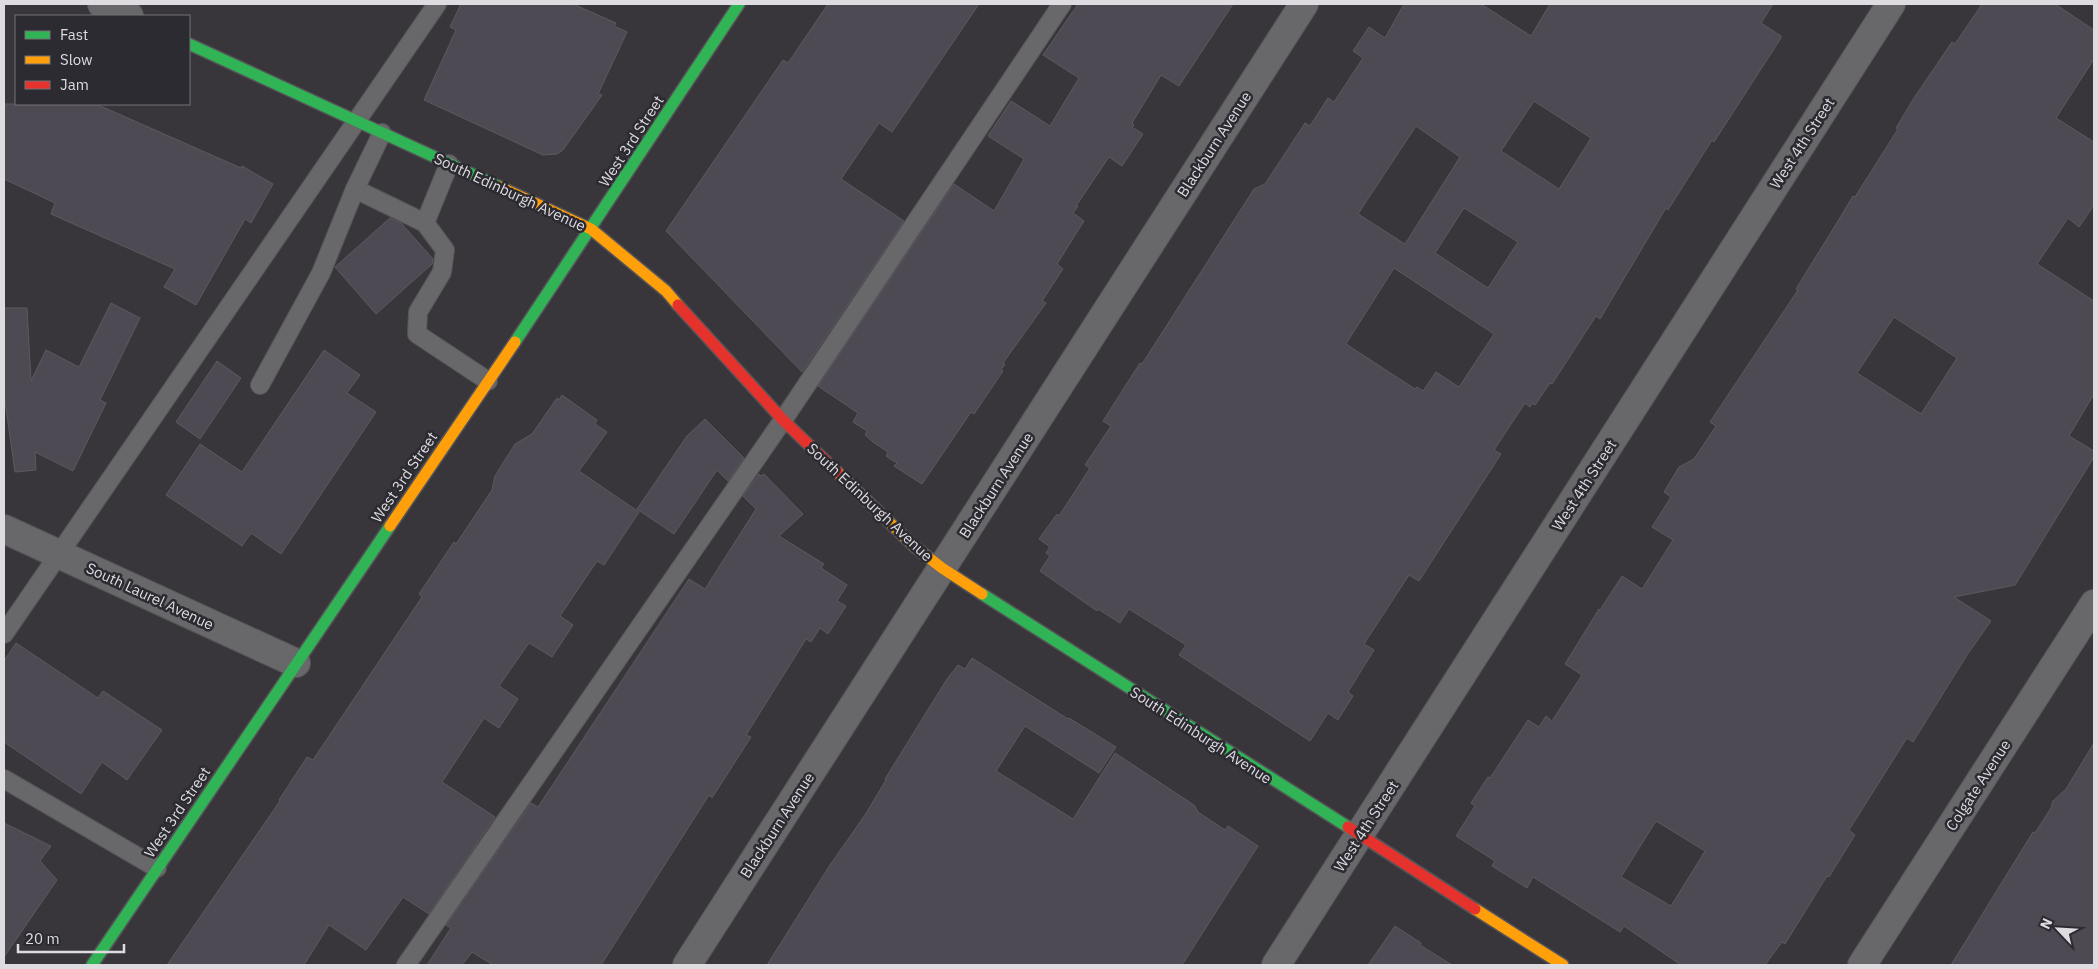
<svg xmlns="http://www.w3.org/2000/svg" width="2098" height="969" font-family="'IBM Plex Sans',sans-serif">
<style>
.building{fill:#4d4a54;stroke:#5c5a5e;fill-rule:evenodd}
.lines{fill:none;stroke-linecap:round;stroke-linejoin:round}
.lane-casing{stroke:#555458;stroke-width:20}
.street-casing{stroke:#555458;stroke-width:30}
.fast-casing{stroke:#555458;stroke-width:14}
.slow-casing{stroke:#555458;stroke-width:14}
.jam-casing{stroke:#555458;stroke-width:14}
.lane{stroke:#68676a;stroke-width:18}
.street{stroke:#68676a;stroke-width:28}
.fast{stroke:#30b455;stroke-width:11}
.slow{stroke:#ff9f0a;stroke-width:11}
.jam{stroke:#e5322d;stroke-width:11}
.labels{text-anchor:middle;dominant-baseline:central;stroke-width:5;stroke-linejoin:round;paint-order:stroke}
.street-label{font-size:15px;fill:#dedce1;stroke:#2d2b32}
</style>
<rect width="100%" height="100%" fill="#38363b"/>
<g class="building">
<path d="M461,4H573L616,23L614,26L627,32L598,94L602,95L563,150L557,154L543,155L424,100L456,30L450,27Z"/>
<path d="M828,4H979L892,132L879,123L841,179L904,221L802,372L666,231L783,60L788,63Z"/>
<path d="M1078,4H1233L1179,86L1161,75L1132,123L1134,125L1132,127L1143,134L1122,166L1109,157L1076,206H1078L1073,213L1084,221L1057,264L1063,269L1042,301L1046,303L1003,363L1005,364L1001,370L1003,371L974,414L971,412L922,484L894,466L897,463L886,456L888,452L873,442L865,435L867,431L853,422L858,413L818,386L954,184L994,211L1024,159L988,136L1011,101L1050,126L1079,78L1043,55Z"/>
<path d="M1404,4H1481L1531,36L1550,4H1773L1761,23L1781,36V38L1714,142L1712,140L1668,210L1666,208L1600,319L1596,316L1552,384L1550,383L1535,405L1532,403L1530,407L1525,403L1494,450L1501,454L1419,581L1409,575L1364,644L1374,650L1348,692L1353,696L1338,720L1328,713L1310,741L1179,655L1186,645L1129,609L1120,623L1098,609L1097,611L1040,571L1050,556L1046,553L1050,547L1039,539L1057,514L1059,516L1090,468L1085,465L1111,426L1103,421L1140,363L1142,364L1254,189L1265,184L1305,123L1310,126L1328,98L1334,102L1363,58L1353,51L1369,27L1385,38ZM1534,101L1591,138L1559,189L1501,151ZM1416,126L1460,157L1405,244L1358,214ZM1464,208L1518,242L1488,288L1435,253ZM1394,268L1494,334L1459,387L1436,372L1423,391L1417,387L1415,389L1346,344Z"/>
<path d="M1982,4H2055L2094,30V59L2056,118L2094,142V205L2079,227L2068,218L2037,264L2094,301V394L2069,436L2094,451V457L2015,585L1954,597L1991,621L1967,655L1913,742L1907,738L1849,830L1855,835L1829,877L1827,876L1785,944L1782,942L1765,965H1681L1624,926L1620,932L1533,877L1527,888L1492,866L1495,861L1456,836L1475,806L1471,803L1488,777L1490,778L1528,720L1539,727L1546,716L1552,721L1582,675L1565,664L1599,609L1600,610L1622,576L1642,589L1673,540L1652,527L1671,497L1664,492L1679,467L1694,459L1716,426L1710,422L1798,290L1796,289L1838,221L1853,196L1855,197L1898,129L1896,128L1914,98L1952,42L1955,44ZM1894,317L1957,358L1921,414L1857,373ZM1656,821L1705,851L1671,906L1621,877Z"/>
<path d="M4,104H96L241,168L242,166L273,184L251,223L245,219L196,305L164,287L175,269L51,214L55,203L4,179Z"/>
<path d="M390,218L401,223L433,259L432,264L376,314L335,267Z"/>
<path d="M111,303L140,318L100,400L106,403L73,471L35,452L36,470L15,472L4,394V308H27L31,381L46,350L79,367Z"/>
<path d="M324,350L360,375L347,393L376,412L281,554L251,533L242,546L166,495L200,444L242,472Z"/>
<path d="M217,361L241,378L200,439L176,422Z"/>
<path d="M562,395L597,420L595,424L607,432L579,471L639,512L604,565L597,561L560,616L573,625L552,657L529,643L499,686L518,699L499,728L484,718L442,782L495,817L429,914L403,897L366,950L329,925L304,965H167L280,801L279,800L307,757L313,760L422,597L419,594L454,542L456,544L492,490L495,476L515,444L532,434L557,398L559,400Z"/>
<path d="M705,419L744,458L728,481L717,470L674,534L637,509L687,436Z"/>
<path d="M759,474L761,476L764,474L803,514L779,536L824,564L821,568L847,585L837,601L846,606L828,634L820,628L811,642L806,639L746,735L751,737L712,798L709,795L601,965H493L472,952L462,965H427L451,928L446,925L531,803L538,807L689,579L705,589L756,509L743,496Z"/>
<path d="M16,643L98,698L103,691L162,730L127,780L102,762L81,794L4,742V661Z"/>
<path d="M972,658L1068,719L1069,718L1116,747L1099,773L1025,726L996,771L1073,819L1115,753L1194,805L1198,812L1225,830L1228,826L1258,846L1182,965H767L830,865L865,815L886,780L885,779L947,679L958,665L965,669Z"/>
<path d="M2094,743V965H1951L2033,832L2035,833L2051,808L2053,801L2066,789Z"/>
<path d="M4,823L51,846L40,861L57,880L4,957Z"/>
<path d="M1395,926L1421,943L1420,945L1452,965H1368Z"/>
</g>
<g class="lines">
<g class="lane-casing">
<g id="lane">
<path d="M382,133L355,189L425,223L445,250L442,272L418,312L417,334L488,381"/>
<path d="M425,223L449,164"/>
<path d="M260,385L321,273L355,189"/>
<path d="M4,634L437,4"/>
<path d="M4,779L157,868"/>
<path d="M406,965L783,420L1062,4"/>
</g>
</g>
<g class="street-casing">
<g id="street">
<path d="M102,4L129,16"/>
<path d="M4,529L296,663"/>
<path d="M687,965L1304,4"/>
<path d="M1276,965L1891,4"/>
<path d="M1862,965L2094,604"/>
</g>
</g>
<g class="fast-casing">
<g id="fast">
<path d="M189,44L500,187"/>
<path d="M515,342L739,4"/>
<path d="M982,594L1348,827"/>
<path d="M92,965L390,526"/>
</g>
</g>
<g class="slow-casing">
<g id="slow">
<path d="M500,187L591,229L666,291L678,305"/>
<path d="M837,472L915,547L942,568L982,594"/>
<path d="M390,526L515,342"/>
<path d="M1475,909L1563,965"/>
</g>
</g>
<g class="jam-casing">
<g id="jam">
<path d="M678,305L783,420L837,472"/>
<path d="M1348,827L1475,909"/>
</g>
</g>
<use href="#lane" class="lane"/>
<use href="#street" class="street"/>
<use href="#fast" class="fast"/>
<use href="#slow" class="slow"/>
<use href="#jam" class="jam"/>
</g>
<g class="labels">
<g class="street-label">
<text transform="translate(631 141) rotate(-57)">West 3rd Street</text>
<text transform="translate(1802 143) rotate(-57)">West 4th Street</text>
<text transform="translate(1214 144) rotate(-57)">Blackburn Avenue</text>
<text transform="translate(510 192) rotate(25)">South Edinburgh Avenue</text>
<text transform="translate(404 477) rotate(-56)">West 3rd Street</text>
<text transform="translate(996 485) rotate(-57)">Blackburn Avenue</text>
<text transform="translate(1584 485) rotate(-57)">West 4th Street</text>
<text transform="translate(870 502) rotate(43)">South Edinburgh Avenue</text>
<text transform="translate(150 596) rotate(25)">South Laurel Avenue</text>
<text transform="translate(1201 735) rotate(33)">South Edinburgh Avenue</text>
<text transform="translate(1978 785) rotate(-57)">Colgate Avenue</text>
<text transform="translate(177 812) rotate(-56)">West 3rd Street</text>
<text transform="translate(777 825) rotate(-57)">Blackburn Avenue</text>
<text transform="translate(1366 826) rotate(-57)">West 4th Street</text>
</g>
</g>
<rect width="2098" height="969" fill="none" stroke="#dedce1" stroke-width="10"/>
<rect x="15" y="15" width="175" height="90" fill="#2d2b32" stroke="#747278"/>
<rect x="25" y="31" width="25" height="8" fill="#30b455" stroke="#747278"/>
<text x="60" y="40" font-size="15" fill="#dedce1">Fast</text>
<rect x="25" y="56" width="25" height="8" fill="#ff9f0a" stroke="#747278"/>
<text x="60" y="65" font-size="15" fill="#dedce1">Slow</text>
<rect x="25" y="81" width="25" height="8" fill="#e5322d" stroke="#747278"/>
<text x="60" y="90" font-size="15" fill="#dedce1">Jam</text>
<g transform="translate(2058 929) rotate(295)" stroke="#2d2b32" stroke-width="4" paint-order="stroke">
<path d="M0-4L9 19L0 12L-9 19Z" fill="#dedce1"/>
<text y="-8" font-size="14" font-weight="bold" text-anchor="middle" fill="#dedce1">N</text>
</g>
<path d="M18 944v8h106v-8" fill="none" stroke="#dedce1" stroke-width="2.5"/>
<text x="25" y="944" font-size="15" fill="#dedce1" stroke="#2d2b32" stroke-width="4" paint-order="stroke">20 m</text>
</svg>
